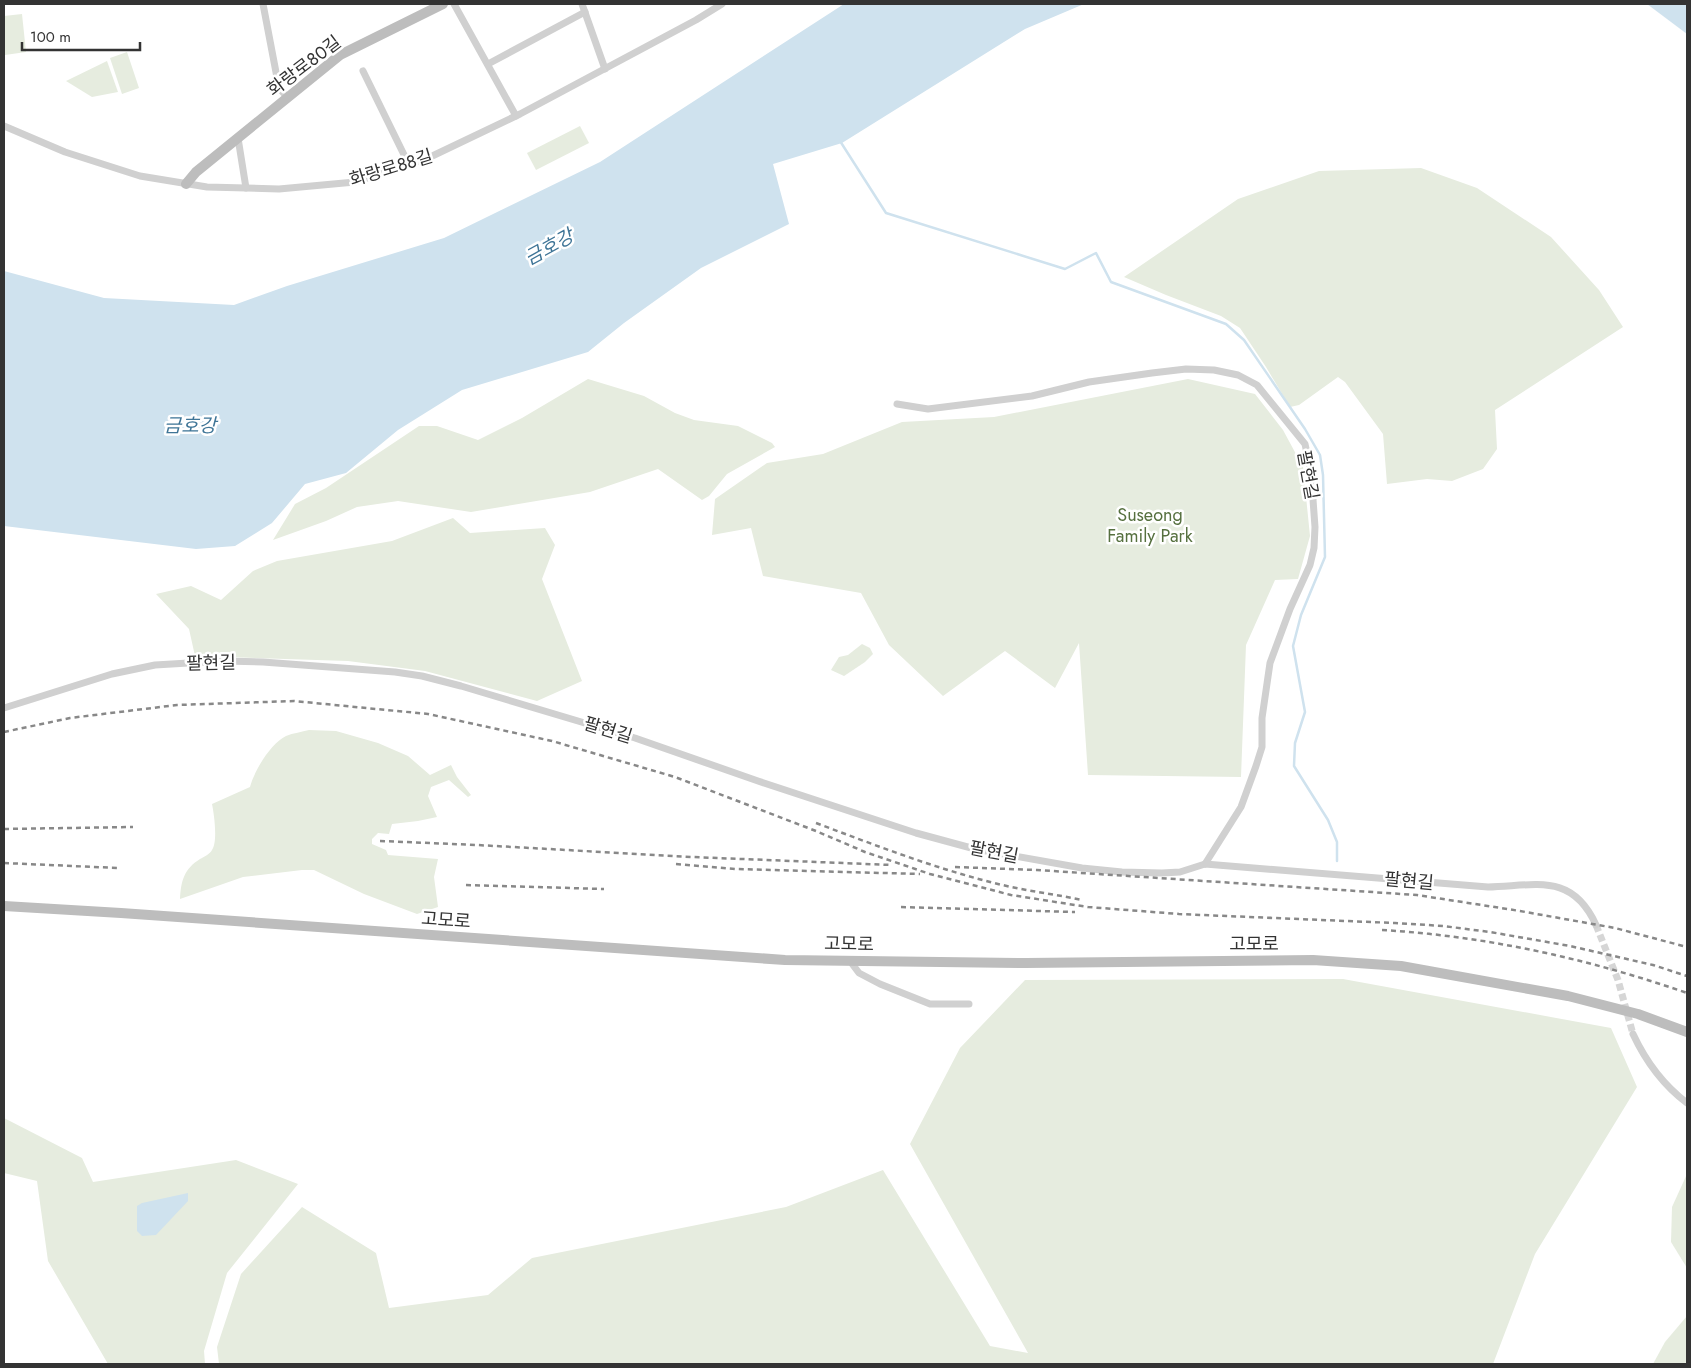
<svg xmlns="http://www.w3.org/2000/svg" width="1691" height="1368" font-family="Jost,'Noto Sans KR',sans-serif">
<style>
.green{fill:#e6ecdf}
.water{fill:#cfe2ee}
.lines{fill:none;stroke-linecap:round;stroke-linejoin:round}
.stream{stroke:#cfe2ee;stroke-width:2.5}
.street-tunnel{stroke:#d6d6d6;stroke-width:7;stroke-dasharray:7 3.5;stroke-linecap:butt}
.street{stroke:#d0d0d0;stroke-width:7}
.secondary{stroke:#bdbdbd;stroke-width:10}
.rail{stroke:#888;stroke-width:2.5;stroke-dasharray:5 4;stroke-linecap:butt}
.labels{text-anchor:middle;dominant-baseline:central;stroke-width:5;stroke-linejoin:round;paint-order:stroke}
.street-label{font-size:18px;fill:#333;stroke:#fff}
.park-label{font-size:18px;fill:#56703f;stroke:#fff}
.water-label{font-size:19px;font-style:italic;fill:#3f7597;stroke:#fff}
</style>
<rect width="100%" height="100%" fill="#fff"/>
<g class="green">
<path d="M22,14L26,52L5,55L4,16Z"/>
<path d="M127,52L139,88L122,94L110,58Z"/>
<path d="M107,61L118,92L92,97L66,81Z"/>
<path d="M580,126L589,143L536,170L527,153Z"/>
<path d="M1421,168L1477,188L1551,237L1599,290L1623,327L1495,410L1497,449L1483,469L1452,481L1427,479L1387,484L1383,434L1345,382L1338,377L1299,405L1290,407L1266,367L1240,328L1221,316L1166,295L1124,277L1238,199L1319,171Z"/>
<path d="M588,379L644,396L675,413L694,420L738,426L772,443L775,447L727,474L709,496L702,500L658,469L590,492L471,512L398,501L357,507L326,521L273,540L295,504L326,488L419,426H437L478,440L522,418Z"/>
<path d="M1188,379L1255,394L1283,430L1303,467L1310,536L1298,579L1275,580L1246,645L1241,777L1088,775L1079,643L1055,688L1005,651L943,696L889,645L861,593L763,576L751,528L712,535L715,499L767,463L823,454L902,422L994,417Z"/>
<path d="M453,518L470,533L545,528L555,545L542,579L582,681L537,701L425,671L348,661L195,656L189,629L156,594L191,586L221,600L253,571L277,561L392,541Z"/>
<path d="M862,644L870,648L873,654L865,662L844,676L831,670L839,657L848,655Z"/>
<path d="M309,730L336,731L378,743L408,756L430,775L451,765L457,777L471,795L468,797L449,780L431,787L428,796L437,817L418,821L392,824L389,834L378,833L372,839V844L386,850L388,855L438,859L434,877L438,907L417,914L364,894L314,870H302L243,877L180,899C181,881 184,869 200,859C204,857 210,854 212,850C218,841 214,814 212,804L250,787C254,771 271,743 286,736C293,733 302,732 309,730Z"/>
<path d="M1343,979L1611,1028L1637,1087L1535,1254L1493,1364H219L217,1347L241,1274L302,1207L376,1253L389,1308L488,1295L532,1258L786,1207L883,1170L990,1346L1028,1353L910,1144L960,1048L1025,980Z"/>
<path d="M4,1118L82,1158L93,1182L236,1160L298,1184L227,1273L204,1351L205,1364H108L48,1261L37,1181L4,1173Z"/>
<path d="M1687,1174V1268L1671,1242L1672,1207Z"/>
<path d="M1687,1316V1364H1653L1665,1342Z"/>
</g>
<g class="water">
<path d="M844,4H1084L1025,29L842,143L773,164L789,224L701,268L624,323L588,352L462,390L398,430L346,473L305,484L272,523L235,546L196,549L4,526V271L104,298L234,305L287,286L444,238L600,162Z"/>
<path d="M1647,4H1687V34Z"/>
<path d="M188,1193V1201L156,1235L142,1236L137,1231V1206L142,1203Z"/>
</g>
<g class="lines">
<path class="stream" d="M840,141L886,213L1065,269L1096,253L1111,282L1226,324L1244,340L1305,429L1320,455L1323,475L1325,557L1301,615L1293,646L1305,712L1295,743L1294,766L1328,820L1337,842V861"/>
<path class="street-tunnel" d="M1596,925L1618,980L1633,1034"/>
<g class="street">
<path d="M263,4L279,88L287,97"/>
<path d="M454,4L516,116"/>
<path d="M582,4L605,69"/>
<path d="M488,64L585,12"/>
<path d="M363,71L409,165"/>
<path d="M4,126L65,152L140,176L207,187L279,189L355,182L426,159L520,114L696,20L722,4"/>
<path d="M238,138L246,188"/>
<path d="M897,404L928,409L1032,396L1089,382L1152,373L1186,369L1214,370L1238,375L1257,385L1305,444L1311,472L1315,527L1314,548L1310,565L1290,609L1270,663L1262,718V747L1256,766L1241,807L1205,864"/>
<path d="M4,708L112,674L155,665L222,661L263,662L395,672L422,676L461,686L635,738L758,781L916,833L975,849L1082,868L1122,872L1162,873L1180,872L1205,864L1488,887C1535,886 1572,872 1596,925"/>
<path d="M850,961L859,973L880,984L930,1004H969"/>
<path d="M1633,1034C1646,1062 1662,1084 1687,1103"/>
</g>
<g class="secondary">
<path d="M186,184L196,172L340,55L443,4"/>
<path d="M4,906L121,913L785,960L1026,963L1313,960L1401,966L1568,996L1638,1014L1687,1032"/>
</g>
<g class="rail">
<path d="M4,732L70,718L177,705L294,701L428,714L552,741L675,777L816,831L865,852L930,874L1011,895L1088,907L1179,914L1395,923L1443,926L1490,932L1570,946L1653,965L1687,976"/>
<path d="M816,823C880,847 944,872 1011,887C1035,892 1059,895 1082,900"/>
<path d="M4,829L133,827"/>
<path d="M380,841L477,845L692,857L892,865"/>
<path d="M4,863L118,868"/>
<path d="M676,864L736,869L920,874"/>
<path d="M955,867L1037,870L1417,895L1520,911L1615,928L1687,947"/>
<path d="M466,885L604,889"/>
<path d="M901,907L1075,912"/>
<path d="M1382,930C1486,936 1589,959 1687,993"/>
</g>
</g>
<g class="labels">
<g class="street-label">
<text transform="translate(304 66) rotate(-37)">화랑로80길</text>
<text transform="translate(391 168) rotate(-17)">화랑로88길</text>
<text transform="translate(1308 475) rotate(80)">팔현길</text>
<text transform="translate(211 663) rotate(-1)">팔현길</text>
<text transform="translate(608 730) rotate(17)">팔현길</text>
<text transform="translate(994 852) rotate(11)">팔현길</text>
<text transform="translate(1409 881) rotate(5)">팔현길</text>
<text transform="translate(446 920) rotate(4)">고모로</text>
<text transform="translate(849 944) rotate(1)">고모로</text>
<text x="1254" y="944">고모로</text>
</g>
<g class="park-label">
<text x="1150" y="515">Suseong<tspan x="1150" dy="21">Family Park</tspan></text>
</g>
<g class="water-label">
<text transform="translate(549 247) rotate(-29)">금호강</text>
<text x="190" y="425">금호강</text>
</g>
</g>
<rect width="1691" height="1368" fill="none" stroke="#333333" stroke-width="10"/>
<path d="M22 42v8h118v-8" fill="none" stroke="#333333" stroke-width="2.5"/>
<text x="30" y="42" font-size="15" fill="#333333" stroke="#ffffff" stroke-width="4" paint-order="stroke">100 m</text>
</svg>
